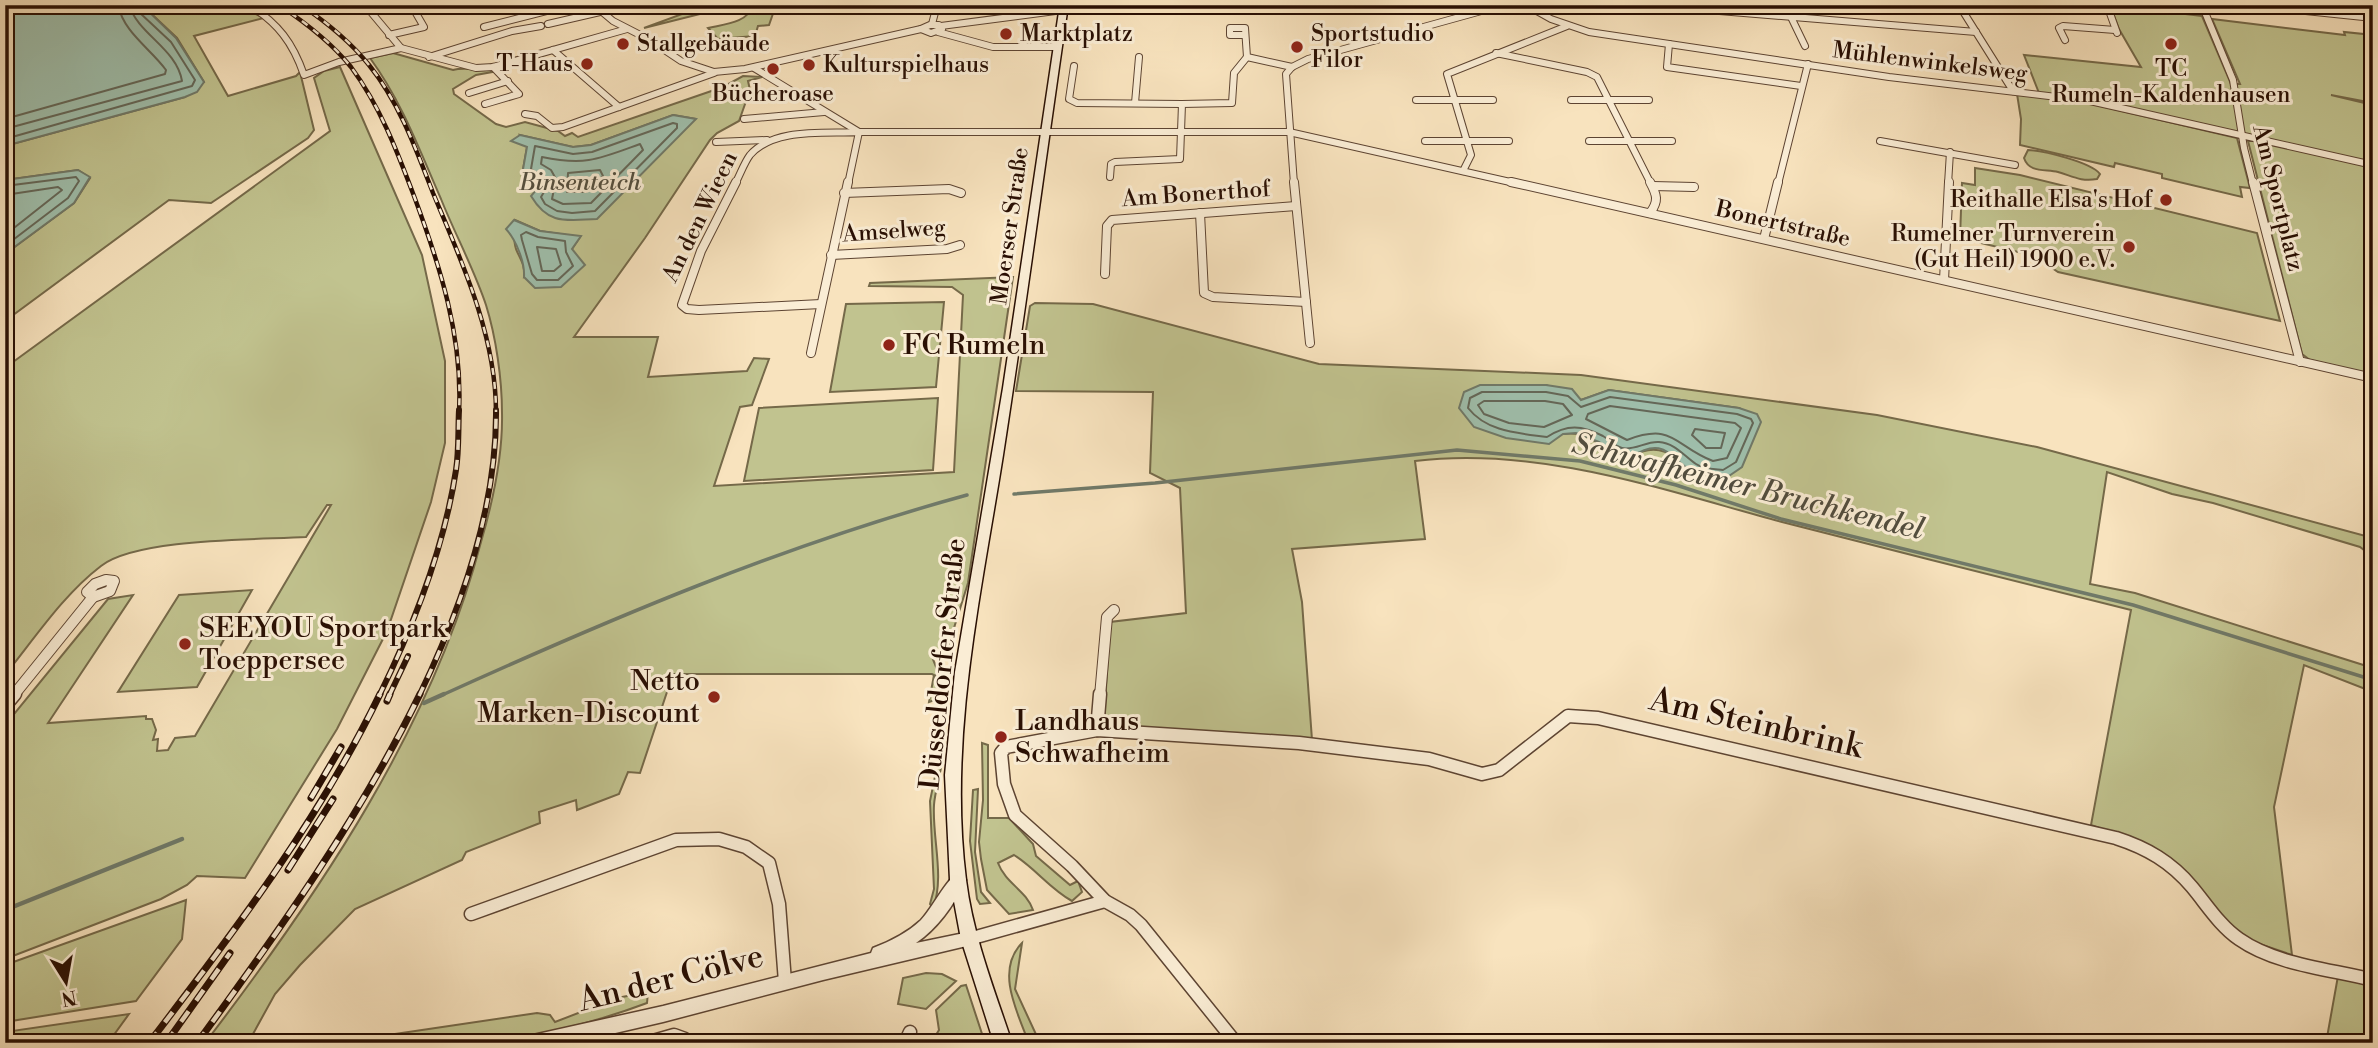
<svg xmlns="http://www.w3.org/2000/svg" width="2378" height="1048" font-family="'Libre Bodoni',serif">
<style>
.green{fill:#c1c38f;stroke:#756949;stroke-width:2;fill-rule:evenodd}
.water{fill:#9fbfac;stroke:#707968;stroke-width:2}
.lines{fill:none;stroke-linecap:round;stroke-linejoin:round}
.shore{stroke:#646758;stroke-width:2}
.stream-far1{stroke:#707968;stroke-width:3.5}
.stream{stroke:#707968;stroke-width:4.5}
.minor-far3-casing{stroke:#5d4432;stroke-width:8}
.minor-far2-casing{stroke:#5d4432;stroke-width:10}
.minor-far1-casing{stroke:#5d4432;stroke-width:12}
.minor-casing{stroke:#5d4432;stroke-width:15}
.tertiary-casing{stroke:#5d4432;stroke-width:3}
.secondary-casing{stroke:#290f03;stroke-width:3}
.minor-far3{stroke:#faedd5;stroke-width:6}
.minor-far2{stroke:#faedd5;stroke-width:8}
.minor-far1{stroke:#faedd5;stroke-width:10}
.minor{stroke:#faedd5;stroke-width:12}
.tertiary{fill:#faedd5;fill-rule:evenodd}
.secondary{fill:#faedd5;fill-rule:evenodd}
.rail-far2-casing{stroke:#290f03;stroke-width:4.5}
.rail-far1-casing{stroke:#290f03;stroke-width:6}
.rail-casing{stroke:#290f03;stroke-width:7}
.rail-far2{stroke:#faedd5;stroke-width:2.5;stroke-dasharray:7;stroke-linecap:butt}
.rail-far1{stroke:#faedd5;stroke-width:3.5;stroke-dasharray:10;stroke-linecap:butt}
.rail{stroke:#faedd5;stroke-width:4.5;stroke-dasharray:13;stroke-linecap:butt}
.poi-dot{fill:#8f2418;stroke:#faedd5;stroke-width:2.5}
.labels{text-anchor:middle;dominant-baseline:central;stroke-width:6;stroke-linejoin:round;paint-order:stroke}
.far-poi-label{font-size:23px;fill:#290f03;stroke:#faedd5;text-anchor:start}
.far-street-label{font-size:23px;fill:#290f03;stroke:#faedd5}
.far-water-label{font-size:24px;font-style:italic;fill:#524d3e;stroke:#faedd5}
.poi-label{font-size:28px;fill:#290f03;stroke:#faedd5;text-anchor:start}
.street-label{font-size:28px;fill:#290f03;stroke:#faedd5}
.water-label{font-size:30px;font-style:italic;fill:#524d3e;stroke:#faedd5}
.near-street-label{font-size:33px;fill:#290f03;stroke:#faedd5}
</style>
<rect width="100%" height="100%" fill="#f8e3be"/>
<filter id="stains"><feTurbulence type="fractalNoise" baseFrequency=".00286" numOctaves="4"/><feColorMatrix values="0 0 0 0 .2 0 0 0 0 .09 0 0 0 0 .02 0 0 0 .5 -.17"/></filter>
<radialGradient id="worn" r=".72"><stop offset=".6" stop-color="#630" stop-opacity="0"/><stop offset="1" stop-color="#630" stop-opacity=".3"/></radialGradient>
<g class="green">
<path d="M142,5H237L264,18L194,36L228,96L296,76L300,72L314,130L308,138L211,203L169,200L5,321V254L74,203L90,178L78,170L5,180V146L185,97L204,82L177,38Z"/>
<path d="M682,5H716V10L644,28L685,13Z"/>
<path d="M754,5H776L769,25L758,26L755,36L718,39L708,28C725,24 747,23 754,5Z"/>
<path d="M2110,5L2202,16L2231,84H2240L2212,19L2345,35L2344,32L2373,35V103L2331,95L2373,105V163L2039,93L2024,55L2141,67L2119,29Z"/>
<path d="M393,53L453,70C463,67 478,70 490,70L492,72L476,75L453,89L454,94L496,124L506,127L525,122L558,131L565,136L572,133L578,137L723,87L743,76L762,77L748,81L750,90L739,121L717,133L710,140L645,238L574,337H658L648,377L747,371L754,358L769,359L752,405L740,407L714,486L954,472L963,295L952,287L869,286L870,283L1013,277L968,583L949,644V657L942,661L937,655L932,657L939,674H936L935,678L946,679C946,693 943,698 929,702L934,675L932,674H673L640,773L628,772L619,794L577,810L576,800L539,812L540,823L466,852L462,860L355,909L300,965L275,994L248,1043H205C319,894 433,726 481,542C493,501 503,457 502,413C502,379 496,337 486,305C474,269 455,234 441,199C419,149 402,102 370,58ZM673,115L696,119L522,175L527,147L520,135L573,147L591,145ZM515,220L540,231L580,237L572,249L524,277C525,264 521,261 516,249C513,240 514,230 515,220Z"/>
<path d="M340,67L422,255L445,361V443L431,502L387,631L337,729L245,878L197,876L187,885L161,899L5,959V725L108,599L133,595L48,723L146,716V719H152L156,730L153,740L158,739L157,751L168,750L175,738L195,736L331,505H327L306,537C257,540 137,538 101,566C63,595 35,638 5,675V361L13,362L330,131L314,78L324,71Z"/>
<path d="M2017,94L2092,104L2237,138L2250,188L2240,187L2242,197L2162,178V174L2115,163L2114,167L2020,145L2021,119Z"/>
<path d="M2248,141H2256L2373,167V375L2310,360L2302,354Z"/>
<path d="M2028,150C2044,151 2091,162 2100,174L2097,179C2081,182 2072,176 2058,172C2045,169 2029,173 2024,158Z"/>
<path d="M1975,168L2020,175L2257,233L2280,321L2058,272L2035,256L1960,238L1962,183L1975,185Z"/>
<path d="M944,302L936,387L830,392L846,304Z"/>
<path d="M1035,303L1093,304L1319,364L1581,375L1877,415L2037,447L2373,538V557L2360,547L2213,503L2172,494L2107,472L2090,584L2135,593L2373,668V692L2304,665L2274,807L2292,955L2248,940L2138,842L2091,825L2131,610C2015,581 1898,552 1782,522C1663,490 1540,446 1415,461L1425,539L1292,549L1302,602L1312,740L1104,725L1102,723H1106L1104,722L1110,622L1186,613L1180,488L1150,473L1153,392L1016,391L1030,306ZM1546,385L1581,400L1609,390L1739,408L1694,473C1674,454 1657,441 1631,457C1626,456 1619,456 1614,454C1594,444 1592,431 1563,434L1518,386Z"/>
<path d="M938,398L933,470L744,481L759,408Z"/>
<path d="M252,590L197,687L118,692L179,595Z"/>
<path d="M943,737C948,750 935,787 934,805C932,838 945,877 933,908L930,904L934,889L930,801Z"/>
<path d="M982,743L988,745V818H1009L1033,844L1036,856L1070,885L1078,881L1082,892L1072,901C1050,889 1035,868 1014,855L998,863C1006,884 1026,890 1033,910L1009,914L987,890L981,859L979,842L983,800Z"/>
<path d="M978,789L975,852L981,892L990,903L980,904L977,899L970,841L973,790Z"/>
<path d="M186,900L182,939L136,1001L5,1022V965Z"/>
<path d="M1022,943L1015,989L1040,1043H1029C1017,1012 995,970 1022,943Z"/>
<path d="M926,973L942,974L956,981L926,1009L898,1004L903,978Z"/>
<path d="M2338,976L2373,985V1043H2326Z"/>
<path d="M966,985L985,1043H931L939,1030L936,1010L961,986Z"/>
<path d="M648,992L647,1003C594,1023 536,1037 479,1043C432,1047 381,1043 334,1043L537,1013L550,1015L555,1022L617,998Z"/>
<path d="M129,1014L108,1043H5V1032Z"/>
</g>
<g class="water">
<path d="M5,5H86L93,9L142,5L176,38L204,82L197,92L185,97L5,146Z"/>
<path d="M673,115L696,119L597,219C567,220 549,226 531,196L542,183L522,175L527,147L511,141L520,135L573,147L591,145Z"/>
<path d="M78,170L90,177L74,203L5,254V180Z"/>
<path d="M514,220L540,231L581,236L572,249L585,265L561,287L535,288L524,277C525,262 516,240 506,229Z"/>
<path d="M1480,385H1546L1572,389L1581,400L1609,390L1739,408L1757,414L1761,422L1742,467L1726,478C1716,476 1701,477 1693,472C1669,458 1665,435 1631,457L1615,454L1599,442L1576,433L1563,434L1549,444L1506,438L1474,427L1459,408L1464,392Z"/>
</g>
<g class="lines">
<g class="shore">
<path d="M5,119L165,74L166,70C150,48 124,33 118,5"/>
<path d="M673,123L677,124V128L595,211L572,213L557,211L545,204L541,197L547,187V180L531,169L535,146L573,154L592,152Z"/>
<path d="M5,129L182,81C177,49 138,34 129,5"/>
<path d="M5,139L192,86L195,80L171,42L140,13L138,5"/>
<path d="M640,144L643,150L591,203L563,204L552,199L556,179L551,170L541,164L542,157C586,166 599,159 640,144Z"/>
<path d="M600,170L603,176L586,192H567L568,173Z"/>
<path d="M5,186L76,177L79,181L68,198L5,246"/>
<path d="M5,195L58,187L62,190L5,235"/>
<path d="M526,232L538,237L565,241L566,252L573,266L558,280H537L532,274L522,240L521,235Z"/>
<path d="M537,247L556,249L561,265L554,271H542Z"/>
<path d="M1482,392H1546L1568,396L1581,407L1610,397L1737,414L1751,419L1753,423L1736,462L1723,470C1715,469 1703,469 1696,464C1684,456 1675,443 1659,442C1646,441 1634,451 1622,448C1614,446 1610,440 1603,436C1582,425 1567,424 1547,437C1518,433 1487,432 1468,408L1470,398Z"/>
<path d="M1484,401H1545L1563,404L1572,415L1544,427L1509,423L1484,414L1478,405Z"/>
<path d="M1610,406L1735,423L1741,428L1727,458L1713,461C1674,446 1674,422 1627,440L1586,419L1588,414Z"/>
<path d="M1695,429L1725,433L1721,448H1706L1692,435Z"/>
</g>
<g class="stream-far1">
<path d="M1014,494L1155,483L1457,450L1580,461L1676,485L1781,519L2133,605L2373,680"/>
<path d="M440,696C612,618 784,545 967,495"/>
</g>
<g class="stream">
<path d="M424,703L444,694"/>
<path d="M5,910L182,839"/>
</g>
<g class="minor-far3-casing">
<g id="minor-far3">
<path d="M249,5C278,23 293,43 304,75L339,62L401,48"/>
<path d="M365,5L401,48L476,68L493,67L627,29"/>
<path d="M594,5L613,21L648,39L681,61L714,72L745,69L921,29"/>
<path d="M1526,5L1551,19L1589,32L1889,77L2090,101L2373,165"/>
<path d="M1693,5L1695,9L1976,32"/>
<path d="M1959,5L2013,91"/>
<path d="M2107,5L2117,33"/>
<path d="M2202,5L2233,80L2244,148L2253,184"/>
<path d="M2246,5L2373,18"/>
<path d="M1097,6L1125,5"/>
<path d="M1791,17L1805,46"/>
<path d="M548,24L600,12"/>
<path d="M932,24L937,5"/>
<path d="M930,25H939L942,29L931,33L921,29Z"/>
<path d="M941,26L1063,10"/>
<path d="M484,27L570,5"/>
<path d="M938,32L993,47H1058"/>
<path d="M389,35L424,27L413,8"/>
<path d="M1245,35H1230V28H1245L1247,57L1292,67"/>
<path d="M2065,40L2059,28L2063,26L2115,30"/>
<path d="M1669,44L1667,67L1801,86"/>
<path d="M553,50L619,107"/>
<path d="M1496,53L1587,72L1597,77L1651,184"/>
<path d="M429,57L512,31L541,26"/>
<path d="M1074,66L1069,99L1077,103L1182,104"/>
<path d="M754,68L859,132H1289L1519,184"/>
<path d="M469,93L508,81"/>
<path d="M1416,100H1493"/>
<path d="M1571,100H1649"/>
<path d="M1135,103L1139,57"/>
<path d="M485,104L519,94L493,67"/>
<path d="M525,114L537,116L552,128L563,127L714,73"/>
<path d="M744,119L824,112"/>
<path d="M1425,141H1509"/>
<path d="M1589,141H1672"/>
<path d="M1880,141L2015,165"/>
<path d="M716,142L767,140"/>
<path d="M1463,171L1471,155L1447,74L1567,26"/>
<path d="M1110,177L1111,164L1115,162L1180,159L1182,104L1232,103L1234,73L1247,57"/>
<path d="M735,184C740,175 744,163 750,155C774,127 826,134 859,132L848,184"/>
<path d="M1294,184L1286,74L1292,67L1308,59L1503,5"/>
<path d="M1778,184L1808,64"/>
<path d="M1948,184L1950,152"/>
</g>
</g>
<g class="minor-far2-casing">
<g id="minor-far2">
<path d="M736,182L701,251L682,305L687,309L699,310L821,304"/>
<path d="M1294,182L1310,343"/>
<path d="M1511,182L2373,378"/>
<path d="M2253,182L2300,362"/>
<path d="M1653,186L1694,187"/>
<path d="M844,193L949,189L961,193"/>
<path d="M1200,213L1204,293L1213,297L1306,302"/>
<path d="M1650,213C1659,201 1657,195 1650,182"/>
<path d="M1764,239L1778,182"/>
<path d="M831,255L947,249L960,245"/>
<path d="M1105,274L1107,226L1112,220L1296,206"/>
<path d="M1944,280L1949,182"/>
<path d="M811,353L848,182"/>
</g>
</g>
<g class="minor-far1-casing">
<g id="minor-far1">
<path d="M106,580L114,581L110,591L93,597L87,592L95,584Z"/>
<path d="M13,696L93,597"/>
<path d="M1100,696L1107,617L1114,610"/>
</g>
</g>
<g class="minor-casing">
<g id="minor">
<path d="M5,706L15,694"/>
<path d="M1097,730L1100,694"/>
<path d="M471,914L676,840L719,839L746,847L769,863L779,904L785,982"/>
<path d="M969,939L1105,901"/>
<path d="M646,1043L674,1035L685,1039L687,1043"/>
<path d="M905,1043L910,1032"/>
<path d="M1236,1043L1141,925L1130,915L1105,901L1072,866L1015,815L1004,784L1001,753L1006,747L1097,730L1299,743L1429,759L1482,774L1499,770L1568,716L1598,718L2116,838C2147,848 2171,862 2192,887C2207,905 2220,926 2239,939C2276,965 2330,969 2373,980"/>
</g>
</g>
<g class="tertiary-casing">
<path id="tertiary" d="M958,873L964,875L966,880C954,905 938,928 916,943L969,932L975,934L977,939L975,944L823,980L663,1022L572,1043H524L527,1037L533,1035L663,1006L871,953L873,948C891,941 907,933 921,920C931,910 948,877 958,873Z"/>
</g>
<g class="secondary-casing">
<path id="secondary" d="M1060,5H1068C1046,155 1026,306 1003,455C981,595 948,738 966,880C973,936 994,989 1012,1043H994L961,939L950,880L945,775L955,672L1003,388Z"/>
</g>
<use href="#minor-far3" class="minor-far3"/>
<use href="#minor-far2" class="minor-far2"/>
<use href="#minor-far1" class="minor-far1"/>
<use href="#minor" class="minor"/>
<use href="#tertiary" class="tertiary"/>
<use href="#secondary" class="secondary"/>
<g class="rail-far2-casing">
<g id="rail-far2">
<path d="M279,5C306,23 331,42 351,67C380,106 397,151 414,196C440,266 463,337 459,412"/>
<path d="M301,5C326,22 349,40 369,65C399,102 416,149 433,193C462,262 496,336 496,412"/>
</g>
</g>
<g class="rail-far1-casing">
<g id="rail-far1">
<path d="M379,696C414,625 444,549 456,470C459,451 458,430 459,410"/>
<path d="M389,696L408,656"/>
<path d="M419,696C461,609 497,508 496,410"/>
</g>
</g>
<g class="rail-casing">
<g id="rail">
<path d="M387,701L390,694"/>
<path d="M311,798L341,747"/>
<path d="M288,870L333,799"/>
<path d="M149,1043C234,932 319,820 380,694"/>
<path d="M166,1043L230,953"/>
<path d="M197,1043C279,931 359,819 420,694"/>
</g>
</g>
<use href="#rail-far2" class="rail-far2"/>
<use href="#rail-far1" class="rail-far1"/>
<use href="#rail" class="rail"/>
</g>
<g class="poi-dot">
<circle cx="1006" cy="34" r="7"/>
<circle cx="623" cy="44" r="7"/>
<circle cx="2171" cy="44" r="7"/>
<circle cx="1297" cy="47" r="7"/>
<circle cx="587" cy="64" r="7"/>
<circle cx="809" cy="65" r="7"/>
<circle cx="773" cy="69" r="7"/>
<circle cx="2166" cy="200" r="7"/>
<circle cx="2129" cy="247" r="7"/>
<circle cx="889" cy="345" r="7"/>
<circle cx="185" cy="644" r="7"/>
<circle cx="714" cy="697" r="7"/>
<circle cx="1001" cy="737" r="7"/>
</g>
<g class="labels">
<g class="far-poi-label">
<text x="1020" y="34">Marktplatz</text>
<text x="1311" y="34">Sportstudio<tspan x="1311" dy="26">Filor</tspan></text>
<text x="637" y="44">Stallgebäude</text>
<text x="573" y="64" text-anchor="end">T-Haus</text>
<text x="823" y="65">Kulturspielhaus</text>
<text x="2171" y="69" text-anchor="middle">TC<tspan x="2171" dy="26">Rumeln-Kaldenhausen</tspan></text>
<text x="773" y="94" text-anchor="middle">Bücheroase</text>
<text x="2152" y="200" text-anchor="end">Reithalle Elsa's Hof</text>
<text x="2115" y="234" text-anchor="end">Rumelner Turnverein<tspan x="2115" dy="26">(Gut Heil) 1900 e.V.</tspan></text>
</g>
<g class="far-street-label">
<text transform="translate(1930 62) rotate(7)">Mühlenwinkelsweg</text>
<text transform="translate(1196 194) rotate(-4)">Am Bonerthof</text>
<text transform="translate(2278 198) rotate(76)">Am Sportplatz</text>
<text transform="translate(700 217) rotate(-64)">An den Wieen</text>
<text transform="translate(1783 224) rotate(13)">Bonertstraße</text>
<text transform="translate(1010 226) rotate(-82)">Moerser Straße</text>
<text transform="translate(894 231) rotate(-4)">Amselweg</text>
</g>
<g class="far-water-label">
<text x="580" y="183">Binsenteich</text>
</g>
<g class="poi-label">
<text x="903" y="345">FC Rumeln</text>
<text x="199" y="628">SEEYOU Sportpark<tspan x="199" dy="32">Toeppersee</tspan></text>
<text x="700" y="681" text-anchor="end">Netto<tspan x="700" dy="32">Marken-Discount</tspan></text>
<text x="1015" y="721">Landhaus<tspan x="1015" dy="32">Schwafheim</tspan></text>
</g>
<g class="street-label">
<text transform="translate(943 664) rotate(-84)">Düsseldorfer Straße</text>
</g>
<g class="water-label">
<text transform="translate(1748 487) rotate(14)">Schwafheimer Bruchkendel</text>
</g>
<g class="near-street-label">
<text transform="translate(1756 724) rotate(13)">Am Steinbrink</text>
<text transform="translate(671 979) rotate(-14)">An der Cölve</text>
</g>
</g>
<rect width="2378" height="1048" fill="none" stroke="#f8e3be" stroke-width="28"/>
<rect x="7" y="7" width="2364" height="1034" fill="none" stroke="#290f03" stroke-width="3.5"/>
<rect x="14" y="14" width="2350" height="1020" fill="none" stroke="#290f03" stroke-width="2"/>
<g transform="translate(66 982) rotate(169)" stroke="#faedd5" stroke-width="5" paint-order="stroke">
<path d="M0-5L12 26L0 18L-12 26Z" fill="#290f03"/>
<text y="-10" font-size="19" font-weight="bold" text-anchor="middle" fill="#290f03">N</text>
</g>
<rect width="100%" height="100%" filter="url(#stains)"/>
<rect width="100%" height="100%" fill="url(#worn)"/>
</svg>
